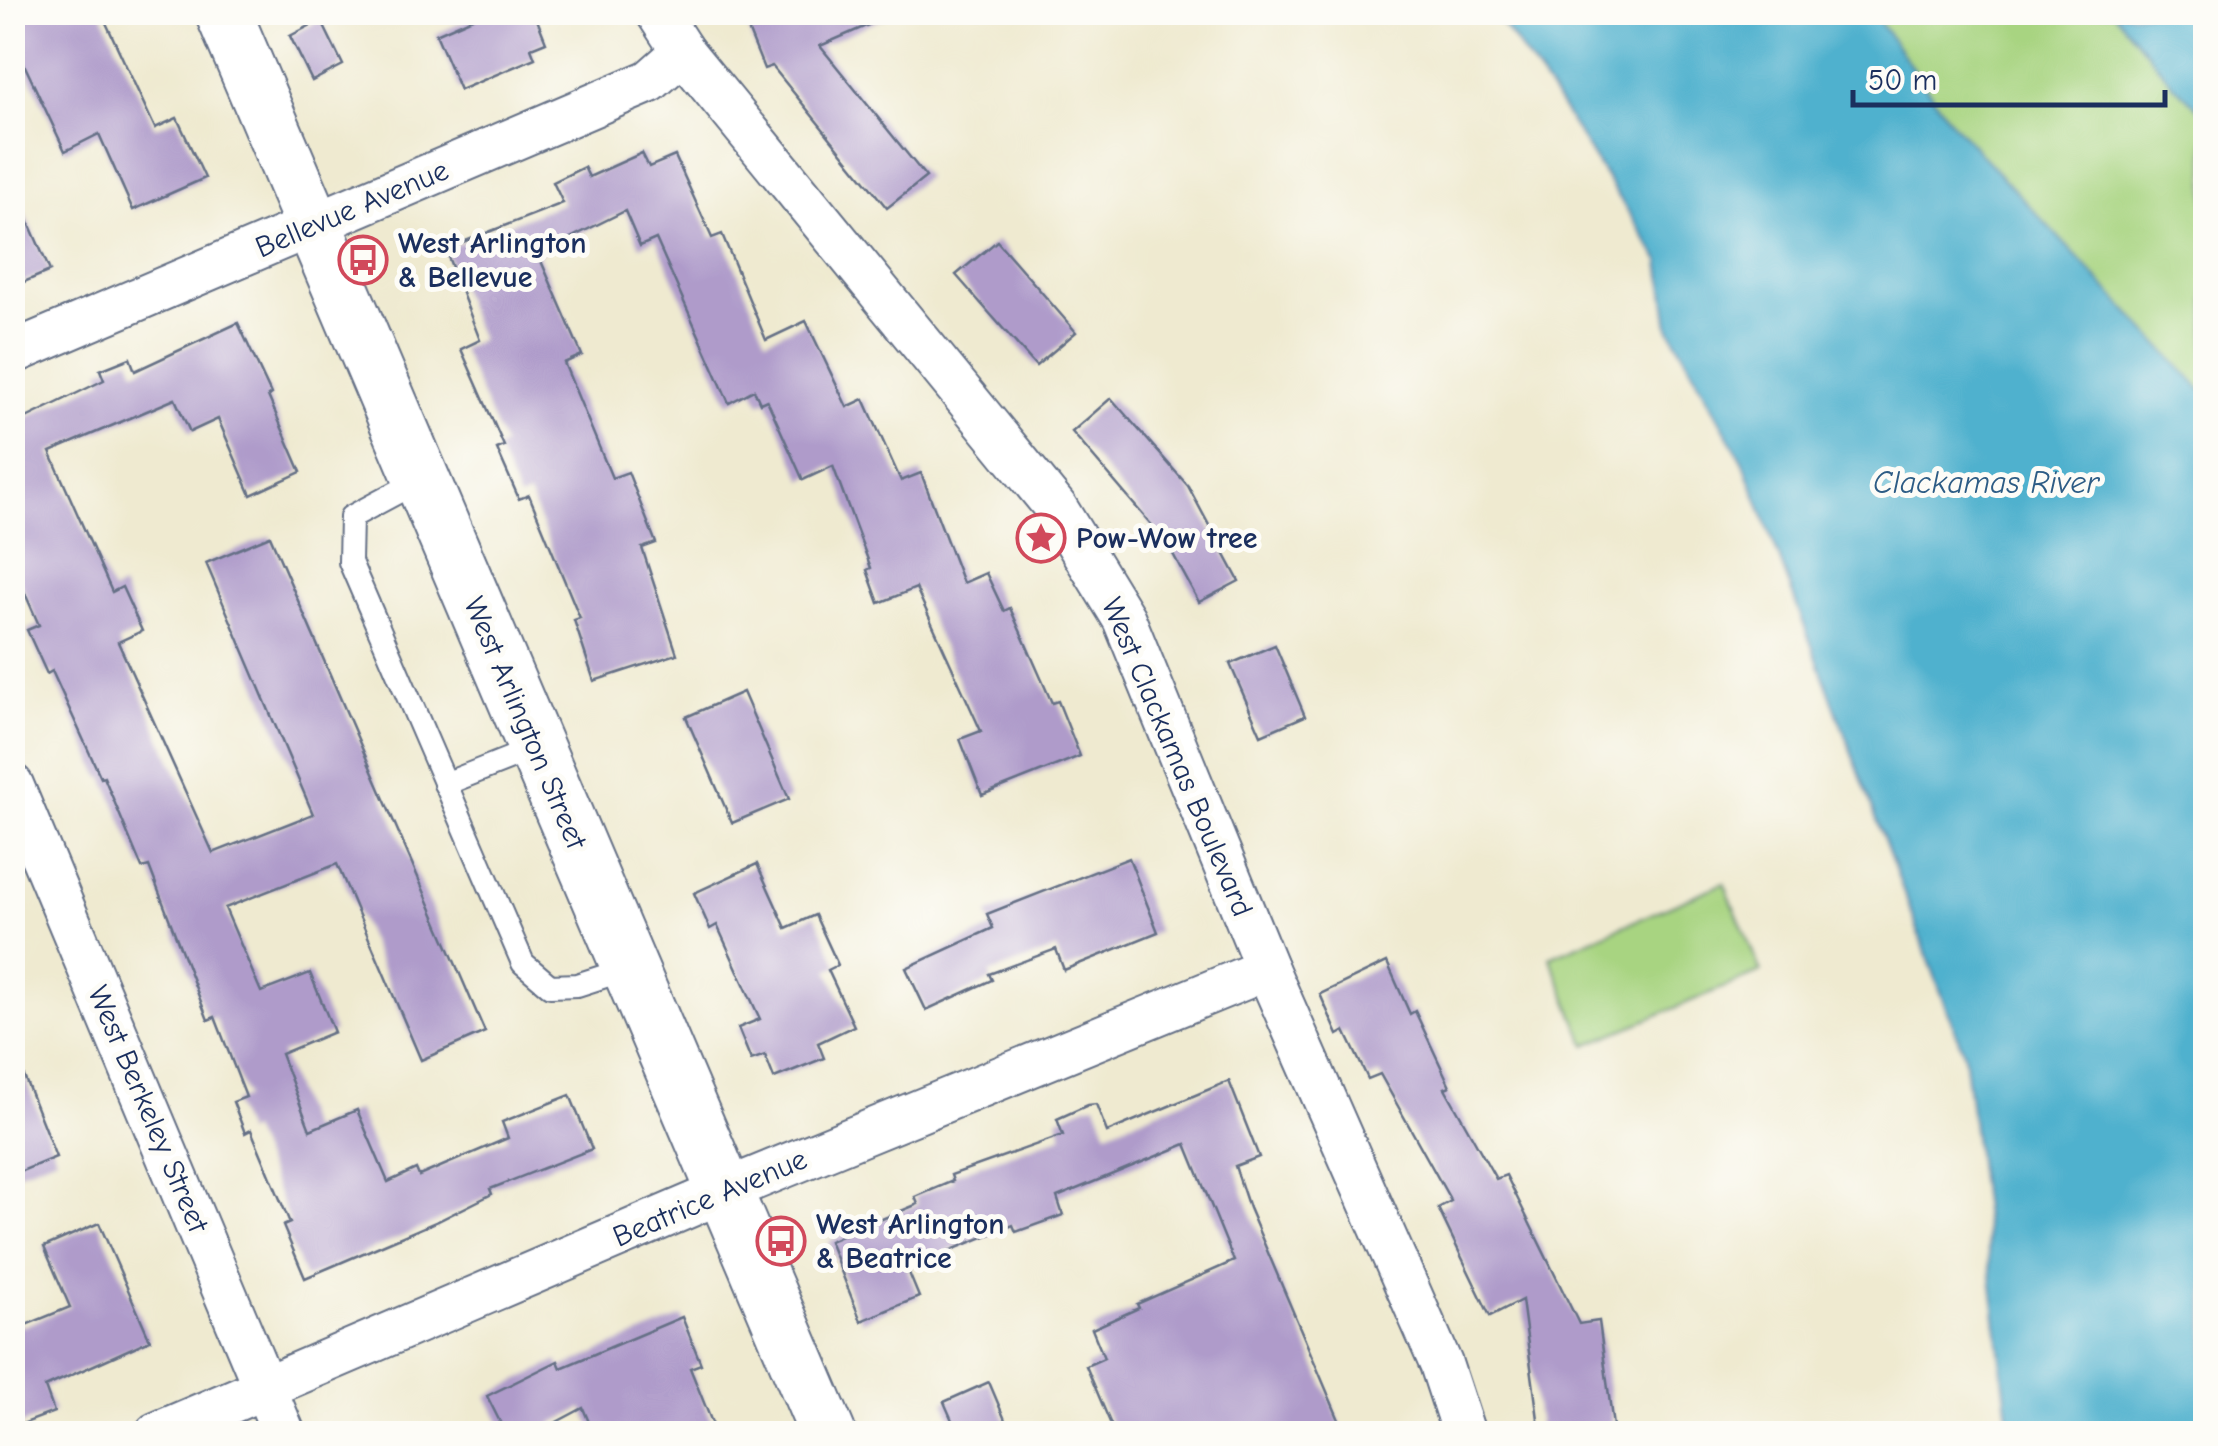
<svg xmlns="http://www.w3.org/2000/svg" width="2218" height="1446" font-family="'Comic Neue',sans-serif">
<style>
.green{fill:#a8d481;stroke:#628270;stroke-width:2.5}
.water{fill:#4fb1ce;stroke:#357096;stroke-width:2.5}
.building{fill:#af9bca}
.lines{fill:none;stroke-linecap:round;stroke-linejoin:round}
.service-casing{stroke:#657086;stroke-width:26}
.minor-casing{stroke:#657086;stroke-width:46}
.secondary-casing{stroke:#657086;stroke-width:59}
.service{stroke:#fff;stroke-width:22}
.minor{stroke:#fff;stroke-width:42}
.secondary{stroke:#fff;stroke-width:55}
.labels{text-anchor:middle;dominant-baseline:central;stroke-width:10;stroke-linejoin:round;paint-order:stroke}
.street-label{font-size:30px;fill:#1b2f5e;stroke:#fdfcf7}
.poi-label{font-size:30px;font-weight:bold;fill:#1b2f5e;stroke:#fdfcf7;text-anchor:start}
.water-label{font-size:32px;font-style:italic;fill:#2d5c85;stroke:#fdfcf7}
</style>
<rect width="100%" height="100%" fill="#fdfcf7"/>
<filter id="ink" filterUnits="userSpaceOnUse"><feTurbulence type="fractalNoise" baseFrequency=".01" numOctaves="2"/><feDisplacementMap in="SourceGraphic" scale="20" xChannelSelector="R" yChannelSelector="G"/><feConvolveMatrix kernelMatrix="1 2 1 2 8 2 1 2 1" color-interpolation-filters="sRGB"/></filter>
<filter id="wash" filterUnits="userSpaceOnUse"><feTurbulence type="fractalNoise" baseFrequency=".0048" numOctaves="4" result="noise"/><feDisplacementMap in="SourceGraphic" scale="40" xChannelSelector="R" yChannelSelector="G"/><feGaussianBlur stdDeviation="2.25" result="paint"/><feColorMatrix in="noise" values="0 0 0 0 0 0 0 0 0 0 0 0 0 0 0 0 0 1.4 0 .05"/><feComposite in="paint" operator="in"/></filter>
<g filter="url(#wash)">
<rect width="100%" height="100%" fill="#efead0"/>
<g class="green">
<path d="M1873,13H2114L2173,84L2205,115V394L1949,120Z"/>
<path d="M1724,883L1761,972L1586,1045L1550,957Z"/>
</g>
<g class="water">
<path d="M1494,13H1873L1949,120L2205,394V1433H2010L1964,1054L1745,466L1669,327L1660,261L1550,90Z"/>
<path d="M2114,13H2205V115L2173,84Z"/>
</g>
<g id="blocks">
<g class="building">
<path d="M12,12H101L155,128L177,118L205,178L133,210L99,134L65,151L24,64L12,68Z"/>
<path d="M486,12H534L546,42L531,48L535,58L460,90L436,34Z"/>
<path d="M741,12H898L820,46L926,177L887,208L772,66L764,69Z"/>
<path d="M321,20L343,65L312,81L290,36Z"/>
<path d="M642,153L649,167L675,156L712,238L722,234L766,340L806,321L847,407L864,399L901,481L921,473L963,583L986,573L1004,611L1010,608L1052,703L1058,701L1080,756L982,795L960,739L981,731L916,588L879,603L867,570L871,568L833,466L803,480L767,400L760,403L754,390L729,403L656,239L640,246L625,211L538,254L582,355L564,363L612,478L628,472L656,543L642,548L677,654L594,681L574,620L580,618L529,495L519,499L497,449L504,446L461,349L480,340L445,249L563,203L553,182L584,167L589,177Z"/>
<path d="M12,184L50,271L12,287Z"/>
<path d="M997,241L1076,332L1036,366L956,275Z"/>
<path d="M238,323L271,394L268,396L301,472L251,495L218,419L190,432L175,399L50,452L112,592L122,587L142,631L118,642L213,853L313,814L206,563L270,536L485,1032L421,1060L337,864L225,908L261,992L310,973L334,1032L281,1054L310,1130L357,1110L388,1182L416,1169L419,1176L508,1138L502,1122L570,1095L592,1149L490,1189L492,1194L438,1221L305,1278L283,1226L290,1223L251,1130L245,1133L233,1102L246,1097L215,1017L208,1020L149,866L142,868L104,777L101,778L52,671L47,674L27,630L39,625L12,564V425L104,380L100,370L130,358L135,371Z"/>
<path d="M1111,398L1188,486L1239,581L1199,602L1167,543L1072,432Z"/>
<path d="M1275,645L1305,716L1261,735L1230,664Z"/>
<path d="M743,692L789,799L732,823L686,717Z"/>
<path d="M1129,858L1158,932L1064,970L1056,949L989,974L992,980L926,1010L906,968L993,928L987,914Z"/>
<path d="M757,864L786,928L815,915L838,965L828,970L854,1026L818,1043L824,1058L774,1078L765,1055L751,1060L738,1028L760,1019L717,925L710,929L694,893Z"/>
<path d="M1387,962L1410,1014L1415,1011L1450,1086L1445,1088L1496,1179L1506,1175L1579,1324L1599,1321L1614,1434H1540L1522,1300L1490,1316L1438,1208L1451,1201L1380,1074L1368,1079L1345,1031L1338,1035L1320,994Z"/>
<path d="M14,1051L56,1157L12,1175V1052Z"/>
<path d="M1229,1081L1259,1157L1235,1166L1249,1208L1345,1434H1115L1086,1366L1104,1358L1092,1329L1139,1308L1137,1304L1234,1261L1186,1144L1057,1197L1063,1215L1016,1232L1013,1225L907,1268L919,1297L861,1321L829,1241L918,1204L915,1197L953,1181L951,1175L1063,1135L1057,1119L1088,1105L1096,1104L1107,1132Z"/>
<path d="M99,1223L150,1340L45,1387L54,1412L12,1428V1311L21,1327L70,1307L44,1247Z"/>
<path d="M682,1317L701,1364L690,1368L713,1425L694,1434H594L583,1408L534,1434H506L487,1396L558,1361L561,1368Z"/>
<path d="M989,1382L1011,1434H958L944,1402Z"/>
</g>
</g>
</g>
<g filter="url(#ink)">
<use href="#blocks" fill-opacity="0" stroke="#657086" stroke-width="2.5"/>
<g class="lines">
<g class="service-casing">
<g id="service">
<path d="M422,479L351,517L350,562L523,963L550,986L577,985L630,968"/>
<path d="M445,784L536,748"/>
</g>
</g>
<g class="minor-casing">
<g id="minor">
<path d="M657,12L683,52L1056,508L1124,619L1267,969L1441,1364L1464,1434"/>
<path d="M12,353L650,81L683,52"/>
<path d="M12,785L284,1434"/>
<path d="M156,1434L724,1191L1267,969"/>
</g>
</g>
<g class="secondary-casing">
<path id="secondary" d="M223,12L828,1434"/>
</g>
<use href="#service" class="service"/>
<use href="#minor" class="minor"/>
<use href="#secondary" class="secondary"/>
</g>
</g>
<defs>
<g id="bus-ring" transform="scale(2.5)"><circle r="9.5" fill="#fdfcf7" stroke="#d1495b" stroke-width="1.5"/><path d="M-5-6H5V4H4V6H2V4H-2V6H-4V4H-5ZM-3.5-4V0h7V-4ZM-3.5 1.2v1.5H-2V1.2ZM2 1.2v1.5H3.5V1.2Z" fill="#d1495b"/></g>
<g id="sight-ring" transform="scale(2.5)"><circle r="9.5" fill="#fdfcf7" stroke="#d1495b" stroke-width="1.5"/><path d="M0-6L1.8-2.2L6-1.7L2.9 1.2L3.7 5.4L0 3.3L-3.7 5.4L-2.9 1.2L-6-1.7L-1.8-2.2Z" fill="#d1495b"/></g>
</defs>
<g fill-rule="evenodd">
<use href="#bus-ring" x="363" y="260"/>
<use href="#sight-ring" x="1041" y="538"/>
<use href="#bus-ring" x="781" y="1241"/>
</g>
<g class="labels">
<g class="street-label">
<text transform="translate(352 209) rotate(-23)">Bellevue Avenue</text>
<text transform="translate(525 723) rotate(67)">West Arlington Street</text>
<text transform="translate(1177 757) rotate(67)">West Clackamas Boulevard</text>
<text transform="translate(148 1109) rotate(67)">West Berkeley Street</text>
<text transform="translate(710 1198) rotate(-23)">Beatrice Avenue</text>
</g>
<g class="poi-label">
<text x="398" y="243">West Arlington<tspan x="398" dy="34">&amp; Bellevue</tspan></text>
<text x="1076" y="538">Pow-Wow tree</text>
<text x="816" y="1224">West Arlington<tspan x="816" dy="34">&amp; Beatrice</tspan></text>
</g>
<g class="water-label">
<text x="1986" y="482">Clackamas River</text>
</g>
</g>
<rect width="2218" height="1446" fill="none" stroke="#fdfcf7" stroke-width="50"/>
<path d="M1853 90v15h312v-15" fill="none" stroke="#1b2f5e" stroke-width="5"/>
<text x="1868" y="90" font-size="30" fill="#1b2f5e" stroke="#fdfcf7" stroke-width="8" paint-order="stroke">50 m</text>
</svg>
